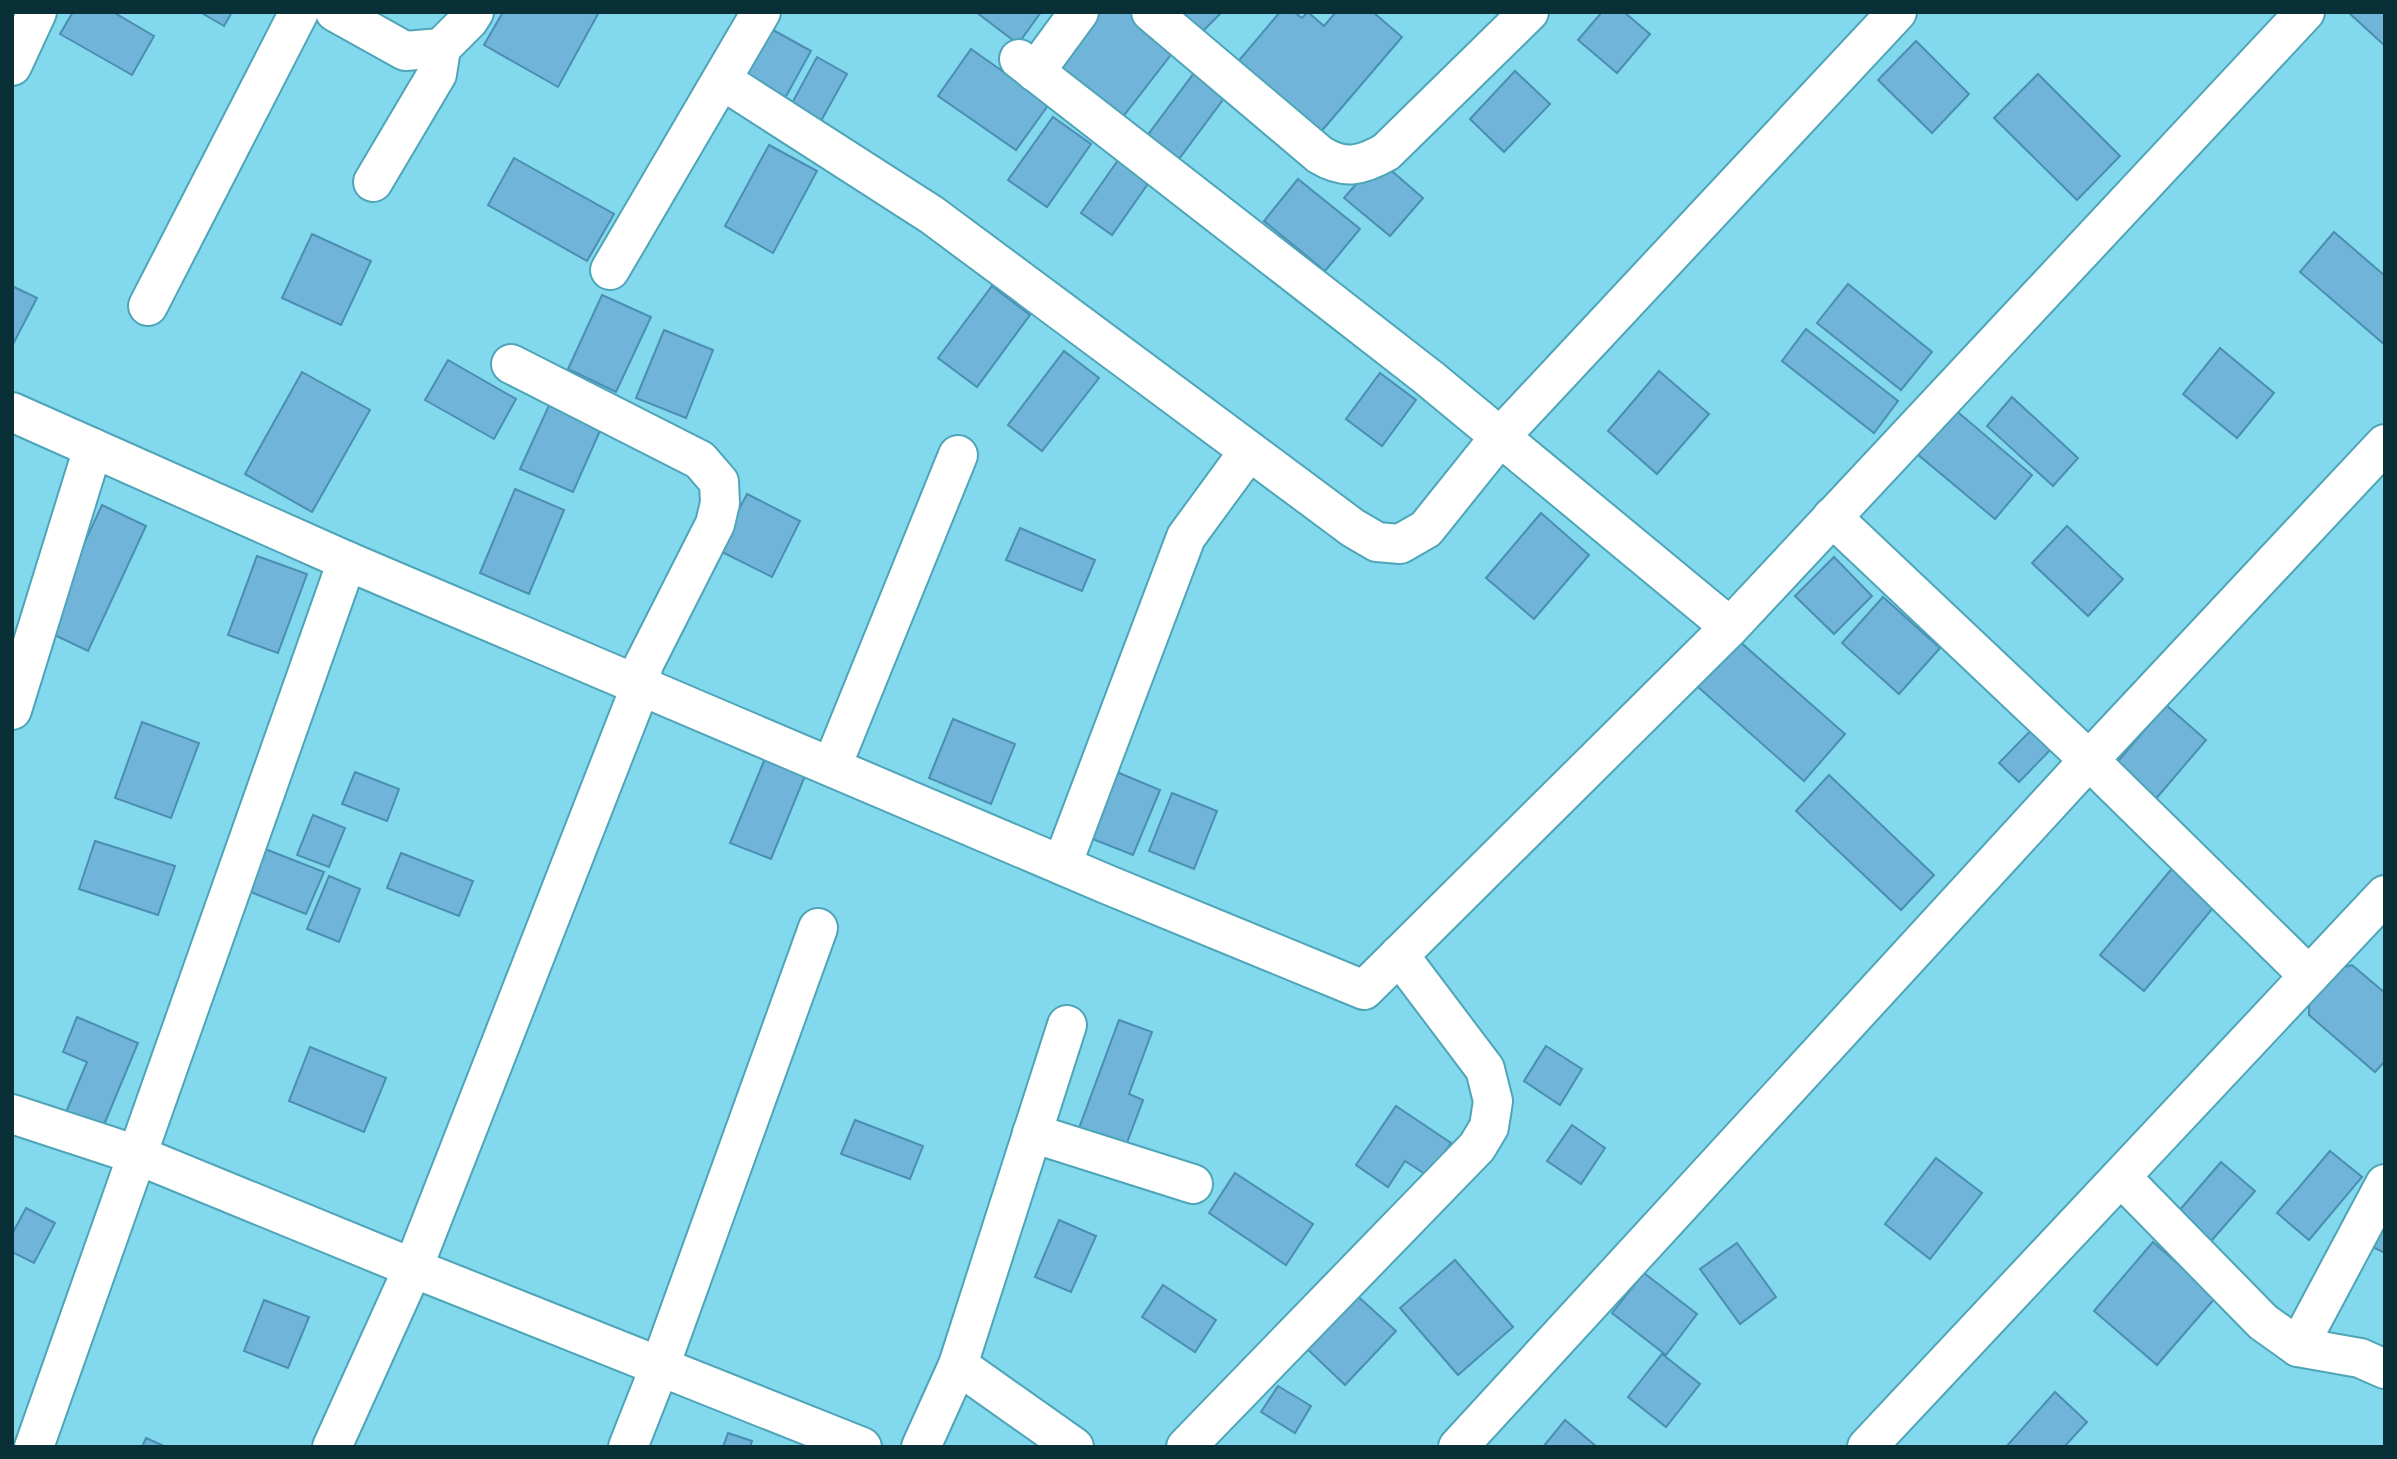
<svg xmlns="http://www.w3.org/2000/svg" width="2397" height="1459" font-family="'Source Sans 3',sans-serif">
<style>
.building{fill:#70b4d9;stroke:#4a8eb2;stroke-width:2}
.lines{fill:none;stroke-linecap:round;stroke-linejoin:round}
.minor-casing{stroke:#4ea5b8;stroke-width:42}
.minor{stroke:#fff;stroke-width:38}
</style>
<rect width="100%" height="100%" fill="#82d8ec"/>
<g class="building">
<path d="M73,12H113L154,36L132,75L60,34Z"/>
<path d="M200,12H232L224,26Z"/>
<path d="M503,12H599L558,87L484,45Z"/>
<path d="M976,12H1041L1018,44Z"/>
<path d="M1097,12H1131L1177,47L1118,123L1051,72Z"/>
<path d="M1178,12H1222L1200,34Z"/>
<path d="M1280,12H1294L1302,18L1308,12L1324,26L1336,12H1373L1402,37L1319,134L1236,64Z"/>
<path d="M1602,12H1624L1650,34L1617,73L1578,40Z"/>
<path d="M2348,12H2385V46Z"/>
<path d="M764,25L811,51L784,100L737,74Z"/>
<path d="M1916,41L1969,94L1932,133L1878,80Z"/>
<path d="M971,49L1049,104L1016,150L938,96Z"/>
<path d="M817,57L847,74L821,121L791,105Z"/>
<path d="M1197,69L1228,93L1173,167L1141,144Z"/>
<path d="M1515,71L1550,104L1504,152L1470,119Z"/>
<path d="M2038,74L2120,156L2077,200L1994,118Z"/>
<path d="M1053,117L1091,144L1047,207L1008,180Z"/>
<path d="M769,145L817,171L773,253L725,226Z"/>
<path d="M1121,156L1152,178L1112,235L1081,213Z"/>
<path d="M514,158L614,214L587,261L488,205Z"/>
<path d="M1378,159L1423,198L1390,236L1344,198Z"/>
<path d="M1298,179L1360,229L1325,271L1264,221Z"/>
<path d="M2334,232L2385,276V345L2300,272Z"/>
<path d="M312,234L371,261L341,325L282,298Z"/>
<path d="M1848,284L1932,352L1901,390L1817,323Z"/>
<path d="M12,286L37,298L12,346Z"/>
<path d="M992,286L1030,315L977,387L938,358Z"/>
<path d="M602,295L651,317L616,392L568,369Z"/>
<path d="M1806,329L1898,401L1874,433L1782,361Z"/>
<path d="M664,330L713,350L686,418L636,398Z"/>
<path d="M2220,348L2274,393L2237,438L2183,394Z"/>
<path d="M1064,351L1099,378L1042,451L1008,425Z"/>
<path d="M448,360L516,399L494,439L425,400Z"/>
<path d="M1659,371L1709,414L1657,474L1608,431Z"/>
<path d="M302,372L370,410L312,512L245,474Z"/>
<path d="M1380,373L1416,400L1382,446L1346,419Z"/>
<path d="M2012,397L2078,458L2053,486L1987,426Z"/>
<path d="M551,401L603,424L573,492L520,469Z"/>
<path d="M1953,408L2032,475L1995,519L1916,453Z"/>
<path d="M515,489L564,510L529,594L480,573Z"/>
<path d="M747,494L800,521L772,577L718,550Z"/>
<path d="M102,505L146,526L88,651L44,630Z"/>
<path d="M1541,513L1589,555L1534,619L1486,578Z"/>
<path d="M2067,526L2123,579L2088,616L2032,563Z"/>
<path d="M1020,528L1095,560L1082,591L1006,560Z"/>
<path d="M257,556L307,574L278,653L228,635Z"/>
<path d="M1834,557L1872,596L1834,634L1795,596Z"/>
<path d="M1883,597L1940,648L1899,694L1842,643Z"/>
<path d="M1738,640L1845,734L1804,781L1698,687Z"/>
<path d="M2166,705L2206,740L2154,801L2114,766Z"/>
<path d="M953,719L1015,744L991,804L929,778Z"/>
<path d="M142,722L199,743L171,818L115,798Z"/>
<path d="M2038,723L2057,743L2019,782L1999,763Z"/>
<path d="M769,749L809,766L771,859L730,843Z"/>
<path d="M1112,770L1160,790L1133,855L1085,836Z"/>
<path d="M355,772L399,789L387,821L342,804Z"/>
<path d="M1829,775L1934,875L1901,910L1796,811Z"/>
<path d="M1172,793L1217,811L1194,869L1149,851Z"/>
<path d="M313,815L345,828L329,867L297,855Z"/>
<path d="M95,841L175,866L158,915L79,889Z"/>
<path d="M260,847L324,872L306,914L243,889Z"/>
<path d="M401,853L473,881L459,916L387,888Z"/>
<path d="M2174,866L2218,902L2144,991L2100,955Z"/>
<path d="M329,876L360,889L339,942L307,929Z"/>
<path d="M2352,965L2385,993V1061L2375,1072L2309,1015V976Z"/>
<path d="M77,1017L138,1043L101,1132L64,1117L87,1062L63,1052Z"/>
<path d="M1119,1020L1152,1032L1129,1094L1143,1100L1125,1148L1078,1131Z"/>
<path d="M1546,1046L1582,1069L1560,1105L1524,1081Z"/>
<path d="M310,1047L386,1078L364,1132L289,1101Z"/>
<path d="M1396,1106L1451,1143L1428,1176L1405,1161L1388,1187L1356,1165Z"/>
<path d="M855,1120L923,1146L910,1179L841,1154Z"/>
<path d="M1572,1125L1605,1148L1581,1184L1547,1161Z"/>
<path d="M2330,1151L2362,1177L2309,1240L2277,1213Z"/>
<path d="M1936,1158L1982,1193L1930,1259L1885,1224Z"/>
<path d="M2221,1162L2255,1191L2205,1248L2172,1219Z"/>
<path d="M1235,1173L1313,1224L1286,1265L1209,1213Z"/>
<path d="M26,1208L55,1223L34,1263L12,1252V1234Z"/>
<path d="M1059,1220L1096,1236L1071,1292L1035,1277Z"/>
<path d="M2385,1222V1253L2364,1243Z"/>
<path d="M2153,1242L2216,1297L2157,1365L2094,1311Z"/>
<path d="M1737,1243L1776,1297L1740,1324L1700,1269Z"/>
<path d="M1455,1260L1513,1327L1458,1375L1400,1308Z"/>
<path d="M1644,1273L1697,1314L1666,1355L1612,1313Z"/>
<path d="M1163,1285L1216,1320L1195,1352L1142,1317Z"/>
<path d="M1352,1291L1396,1331L1345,1385L1302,1344Z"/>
<path d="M264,1300L309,1317L288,1368L244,1351Z"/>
<path d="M1662,1354L1700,1384L1666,1427L1628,1397Z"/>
<path d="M1278,1386L1311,1406L1295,1433L1261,1412Z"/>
<path d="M2055,1392L2087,1422L2064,1447H2006Z"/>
<path d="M1565,1420L1597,1447H1543Z"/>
<path d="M728,1433L752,1441L750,1447H723Z"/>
<path d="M146,1438L166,1447H142Z"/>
</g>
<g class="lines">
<g class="minor-casing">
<g id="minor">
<path d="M335,12L405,51L441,48L469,20L474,12"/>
<path d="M1151,12L1320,155C1345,170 1361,166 1386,152L1529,12"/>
<path d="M1019,59L1429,378L1730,627"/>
<path d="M12,66L37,12"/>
<path d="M1035,72L1079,12"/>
<path d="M722,80L932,215L1353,528L1377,542L1400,544L1426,529L1499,438L1897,12"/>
<path d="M373,182L437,74L441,48"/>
<path d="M610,270L761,12"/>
<path d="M148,306L299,12"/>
<path d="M12,412L347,561L1106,884L1364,990L1730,627L2305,12"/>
<path d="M1832,517L2089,760L2309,976"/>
<path d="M12,710L93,448"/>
<path d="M832,766L958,455"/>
<path d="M1062,865L1186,537L1249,451"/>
<path d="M12,1114L137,1155L413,1268L862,1447"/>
<path d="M1032,1133L1193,1184"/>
<path d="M2121,1177L2263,1322L2298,1347L2360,1358L2385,1369"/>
<path d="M2298,1347L2385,1184"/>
<path d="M958,1365L1074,1447"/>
<path d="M34,1447L347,561"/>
<path d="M332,1447L413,1268L641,685L643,666L715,524L720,503L719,482L700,460L511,364"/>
<path d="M628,1447L660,1366L818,928"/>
<path d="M921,1447L958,1365L1067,1025"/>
<path d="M1186,1447L1477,1147L1489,1127L1493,1101L1485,1069L1399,955"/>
<path d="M1458,1447L2089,760L2385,444"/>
<path d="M1867,1447L2385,895"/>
</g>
</g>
<use href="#minor" class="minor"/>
</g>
<rect width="2397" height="1459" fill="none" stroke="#093037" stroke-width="28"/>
</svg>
